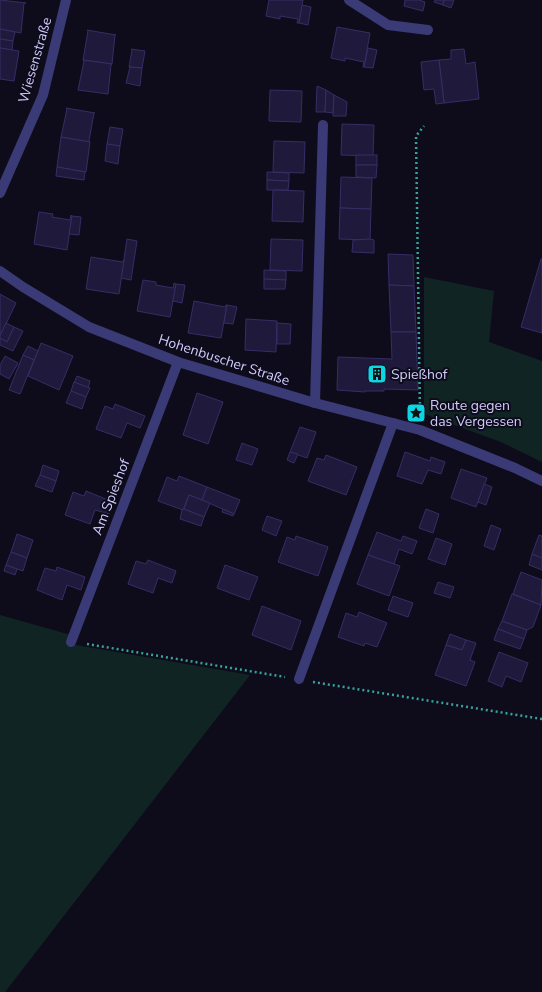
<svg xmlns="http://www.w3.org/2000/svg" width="542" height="992" font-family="'Nunito Sans',sans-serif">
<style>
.green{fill:#102523}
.building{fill:#1f1a3b;stroke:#362d65}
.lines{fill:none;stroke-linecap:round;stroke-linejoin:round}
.path{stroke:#34a59a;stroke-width:2.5;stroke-dasharray:2 3;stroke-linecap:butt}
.minor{stroke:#3a3a77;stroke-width:10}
.labels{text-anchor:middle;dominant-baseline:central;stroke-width:4;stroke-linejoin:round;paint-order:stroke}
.street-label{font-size:14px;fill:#cecafb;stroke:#0e0c1b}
.poi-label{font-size:14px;fill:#cecafb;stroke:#0e0c1b;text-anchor:start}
</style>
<rect width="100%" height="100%" fill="#0e0c1b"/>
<g class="green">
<path d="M424,277L494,291L489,342L542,361V462L501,442L424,414Z"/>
<path d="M0,615L71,635L70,644L250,675L5,992H0Z"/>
</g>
<g class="building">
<path d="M0,0L26,3H24L21,33L0,29Z"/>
<path d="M269,0H303L299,23H297L298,19L280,16V19L266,16Z"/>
<path d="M405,0H419L425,2L423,11L404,6Z"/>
<path d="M435,0H444L443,5L434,2Z"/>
<path d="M444,0H454L451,8L443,5Z"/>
<path d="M302,5L311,7L308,25L299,23Z"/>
<path d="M337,27L370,33L364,67H363L364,62L345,58V61L331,58Z"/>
<path d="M0,29L15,32L13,41L0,39Z"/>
<path d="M87,30L116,35H115L112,64L83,60L88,31Z"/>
<path d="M0,39L13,41L12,50L0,48Z"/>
<path d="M0,48L19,51L14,81L0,79Z"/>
<path d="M368,48L377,50L373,68L364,67Z"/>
<path d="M131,49L145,51L142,68L129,67L132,50Z"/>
<path d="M464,49L466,64L475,62L479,99L444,103L439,60L451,59V50Z"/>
<path d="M83,60L112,64L111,65L108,94L78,90L84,61Z"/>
<path d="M439,60L444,103L436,104L434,89L424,90L421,62Z"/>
<path d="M129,67L142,68L140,86L126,83L130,67Z"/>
<path d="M317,86L326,90L325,112H316Z"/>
<path d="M270,90L302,91L301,122L269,121Z"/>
<path d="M326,90L334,95L333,113L325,112Z"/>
<path d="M334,95L347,102L346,116H333Z"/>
<path d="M66,108L95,113H94L89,141L90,142L61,137L67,109Z"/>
<path d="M342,124L374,125L373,156L341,155Z"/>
<path d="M110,127L123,129L120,146L107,144Z"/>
<path d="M61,137L90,142L86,172L57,167Z"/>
<path d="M274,141L305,142L304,173L273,172Z"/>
<path d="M107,144L120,146L118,164L105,161Z"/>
<rect x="356" y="155" width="21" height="10"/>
<path d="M356,165H377L376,178L356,177Z"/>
<path d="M57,167L85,172L84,180L56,176Z"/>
<path d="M267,172L289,173V181L267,180Z"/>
<path d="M341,177L372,178L371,209L340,208Z"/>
<path d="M267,180L289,181L288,190H267Z"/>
<path d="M273,190L304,191L303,222L272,221Z"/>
<path d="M340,208L371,209L370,240L339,239Z"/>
<path d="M39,212L53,214L52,217L70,220L71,215L72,216L67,250L34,244Z"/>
<path d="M72,216L81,217L79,235L69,234Z"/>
<path d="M127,239L137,241L131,280L121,278Z"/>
<path d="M271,239L303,240L302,271L270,270Z"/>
<path d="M370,239L374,240V253L352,252L353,240Z"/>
<path d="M388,254L413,255L414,286L389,285Z"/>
<path d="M91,257L123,262L124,260L119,294L86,289Z"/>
<path d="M541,259H542V333L521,327Z"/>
<path d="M264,270L286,271V280L264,279Z"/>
<path d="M264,279L286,280L285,289H264Z"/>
<path d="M143,280L156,282V285L173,288L174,283L176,284L170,317L137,311Z"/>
<path d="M176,284L185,285L182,303L173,301Z"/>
<path d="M389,285L414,286L416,332H391Z"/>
<path d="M0,294L16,303L1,334H0Z"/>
<path d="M194,301L225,307L226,305H227L221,338L188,333Z"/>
<path d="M227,305L237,307L233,324L224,323Z"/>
<path d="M246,319L277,321L276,352L245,350Z"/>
<path d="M6,323L14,327L7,342L0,338V336Z"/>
<path d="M277,323L291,324L290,344H277Z"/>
<path d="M14,327L23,331L13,351L0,345V338L7,342Z"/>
<path d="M391,332H416L418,390L384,389V391H365V392L337,390L338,357L392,359Z"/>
<path d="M41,343L73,356L59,390L28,376Z"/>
<path d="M28,346L38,351L34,360L23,355Z"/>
<path d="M23,355L34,360L20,394L9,390Z"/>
<path d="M5,356L18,363L9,379L0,374V365Z"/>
<path d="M77,376L90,381L88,388L74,383Z"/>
<path d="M74,382L90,388L86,397L71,391Z"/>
<path d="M71,391L86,397L82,409L66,403Z"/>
<path d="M197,393L223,402L208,444L183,435Z"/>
<path d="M115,404L145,416L140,428L127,423L121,438L96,429L105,406L113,409Z"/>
<path d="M300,427L316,432L307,458L290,452Z"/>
<path d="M242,443L258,449L252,465L236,460Z"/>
<path d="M290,452L298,454L294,463L287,460Z"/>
<path d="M405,452L430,461L431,457L445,462L441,474L428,470L422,484L397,476Z"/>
<path d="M326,455L357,467L346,495L308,481L317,458L324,460Z"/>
<path d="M43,465L59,471L56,481L40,475Z"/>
<path d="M461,469L487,478L476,507L451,498Z"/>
<path d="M40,475L56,481L52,492L35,486Z"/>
<path d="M179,476L207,487L202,500L189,495L183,510L158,501L167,477L177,481Z"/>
<path d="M484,484L492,487L486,505L478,502Z"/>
<path d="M207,487L240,500L234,514L202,500Z"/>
<path d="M86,491L113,502L109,514L95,510L90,524L65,515L73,492L84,496Z"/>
<path d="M189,495L210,503L204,517L184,509Z"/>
<path d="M184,509L204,517L201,526L180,519L182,510Z"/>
<path d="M223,509L234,514L233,516L222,512Z"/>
<path d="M426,509L439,514L433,533L419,528Z"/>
<path d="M267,516L282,521L276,536L262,530Z"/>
<path d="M491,525L501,529L494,550L484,546Z"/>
<path d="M377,532L401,541L403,536L417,541L412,554L399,549L394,564L368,555Z"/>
<path d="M17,534L33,540L27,558L11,552Z"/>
<path d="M539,535L542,536V558L532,554Z"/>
<path d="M296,536L328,547L318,576L278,562L287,537L295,540Z"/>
<path d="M436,538L452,544L445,565L428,559Z"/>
<path d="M11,552L27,558L23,571L6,565Z"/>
<path d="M532,554L542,558V570L529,565Z"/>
<path d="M368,555L400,566L389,596L357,584Z"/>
<path d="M148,560L176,571L172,583L158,578L153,593L128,584L136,561L146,564Z"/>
<path d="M6,565L17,569L15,575L4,571Z"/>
<path d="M225,565L258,577L249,600L217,588Z"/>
<path d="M57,567L85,577L81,590L67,585L62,600L37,590L45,568L56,571Z"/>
<path d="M521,572L542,580L541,605L513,594Z"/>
<path d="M438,582L454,587L450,598L434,593Z"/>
<path d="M512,594L541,605L533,627L527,630L502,621Z"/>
<path d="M393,596L413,603L408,617L388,610Z"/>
<path d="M262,606L301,621L291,650L252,635Z"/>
<path d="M359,612L387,623L377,647L365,643L364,646L338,637L346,613L357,617Z"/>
<path d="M502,621L527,630L524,639L498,629Z"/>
<path d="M498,629L524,639L520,649L494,640Z"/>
<path d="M450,634L466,640L462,650L446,645Z"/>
<path d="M466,640L476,643L470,660L475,662L466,686L435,675L446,645L462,650Z"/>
<path d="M499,652L528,663L521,682L506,676L502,687L488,681Z"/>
</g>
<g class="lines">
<g class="path">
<path d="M420,414L416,136L424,126"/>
<path d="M87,644L285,677"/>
<path d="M313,682L542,719"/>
</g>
<g class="minor">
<path d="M349,0L388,25L428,30"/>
<path d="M0,193L43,95L66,0"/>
<path d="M0,271L23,287L89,327L178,362L315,403L420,430L515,468L542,481"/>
<path d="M315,403L323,125"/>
<path d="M71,642L178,362"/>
<path d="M299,679L393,423"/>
</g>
</g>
<defs>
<g id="building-square" transform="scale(1)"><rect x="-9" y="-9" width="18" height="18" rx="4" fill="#0fd5e3" stroke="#0e0c1b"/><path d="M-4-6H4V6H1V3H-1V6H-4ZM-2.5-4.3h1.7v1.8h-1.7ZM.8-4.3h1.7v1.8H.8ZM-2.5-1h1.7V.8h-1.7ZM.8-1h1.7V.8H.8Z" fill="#111"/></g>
<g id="sight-square" transform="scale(1)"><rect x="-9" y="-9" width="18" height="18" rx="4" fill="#0fd5e3" stroke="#0e0c1b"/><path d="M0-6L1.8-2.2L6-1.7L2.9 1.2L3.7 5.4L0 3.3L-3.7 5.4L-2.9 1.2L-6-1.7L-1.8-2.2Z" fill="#111"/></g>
</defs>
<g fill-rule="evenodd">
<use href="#building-square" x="377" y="374"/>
<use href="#sight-square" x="416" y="413"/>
</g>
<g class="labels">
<g class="street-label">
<text transform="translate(35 60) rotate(-74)">Wiesenstraße</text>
<text transform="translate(224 360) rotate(18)">Hohenbuscher Straße</text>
<text transform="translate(111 497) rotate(-69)">Am Spieshof</text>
</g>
<g class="poi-label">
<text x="391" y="374">Spießhof</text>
<text x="430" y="405">Route gegen<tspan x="430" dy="16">das Vergessen</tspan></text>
</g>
</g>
</svg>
